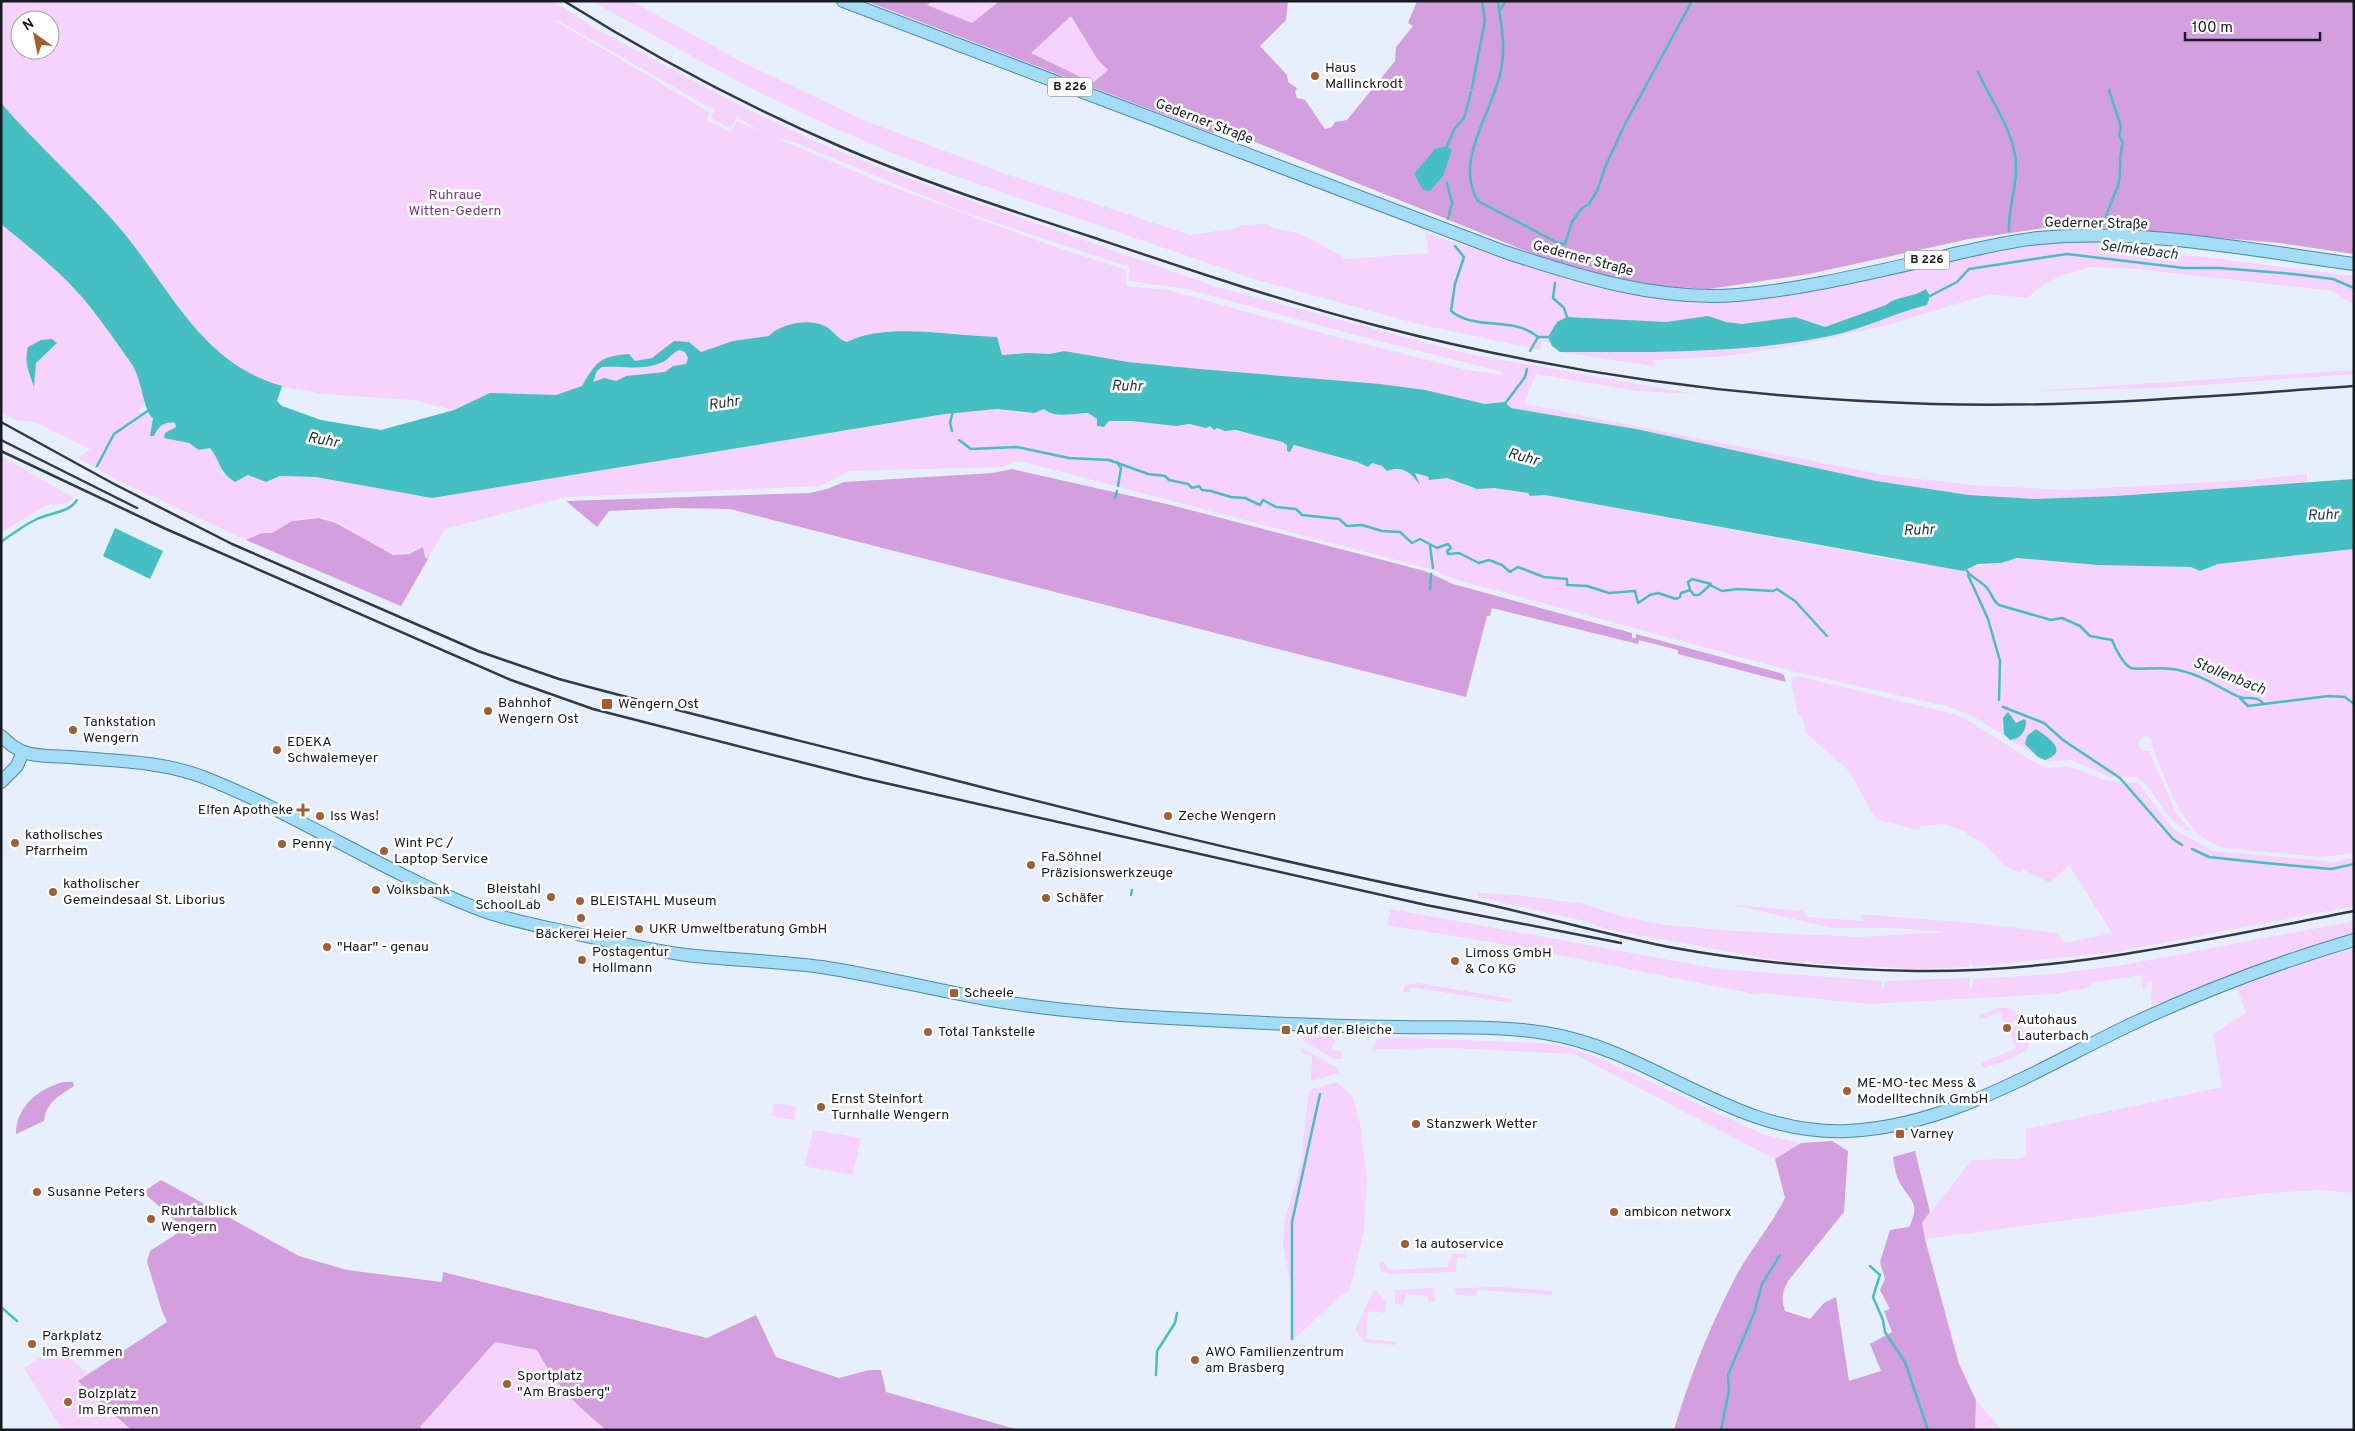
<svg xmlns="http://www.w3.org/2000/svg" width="2355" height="1431" font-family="Overpass,sans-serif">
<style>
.green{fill:#f5d3fc;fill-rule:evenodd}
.forest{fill:#d49fdf;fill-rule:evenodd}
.water{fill:#46bfc3;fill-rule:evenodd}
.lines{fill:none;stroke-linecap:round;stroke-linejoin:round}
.stream{stroke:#46bfc3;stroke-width:2.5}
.major-casing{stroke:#4a8aa7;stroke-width:14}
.major{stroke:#a3ddf5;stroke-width:12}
.rail{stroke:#34383f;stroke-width:2.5}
.poi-dot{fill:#a25d30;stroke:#fff;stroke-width:2}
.labels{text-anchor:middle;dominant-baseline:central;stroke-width:5;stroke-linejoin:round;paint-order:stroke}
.shield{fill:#fff;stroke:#5d5f63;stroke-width:1}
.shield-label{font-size:12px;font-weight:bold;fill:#171a20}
.poi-label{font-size:14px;fill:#171a20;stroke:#fff;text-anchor:start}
.street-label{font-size:14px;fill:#171a20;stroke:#fff}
.park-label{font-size:14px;fill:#773985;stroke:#fff}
.water-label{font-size:15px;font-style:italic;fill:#1e3334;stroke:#fff}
</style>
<rect width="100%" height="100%" fill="#e7effc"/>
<g class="green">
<path d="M1,1H554L596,29L741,106L815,141L890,172L1217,287L1468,354L1695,394L1637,391L1536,374L1524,404L1884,475L1972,485L2066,490L2251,480L2307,474V482C2195,488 2081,507 1968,495C1857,483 1748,453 1639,430C1597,421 1554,415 1511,408L1508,405L1502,407L698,364L580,398L462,407L454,410L413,400L323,394L267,384L144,396V406L138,411L153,418L154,436C158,427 164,421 175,423L176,427L165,433C176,442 188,441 199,450L210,448L218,458L222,474L247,475L266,482L280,476L316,477L432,498L945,414L997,409L1023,413L1044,409C1055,419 1075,413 1088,413L1097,419V426L1103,427L1109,421L1210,426L1212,428L1255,434L1282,442L1287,445V451L1294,445L1369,466L1372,463L1382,465L1387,471C1402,466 1407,472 1417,481L1415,473L1428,478H1447L1472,488H1494L1528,493L1530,496L1545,495L1905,562L1970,567L2001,563L2017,558L2097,565L2191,567L2200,571L2218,564L2354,549V853L2322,857L2225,848C2182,837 2169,785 2153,749L2151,739L2147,736L2142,737L2137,745L2144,751H2149L2176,813L2190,830L2188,832L2171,819L2145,783L2136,777H2110L2071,760L2046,762L1974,717L1950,707L1792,671L1454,579L1434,570L1024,462H1014L1003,467L850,471L820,486L566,497L445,529L428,559L425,557L422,547C377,572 359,519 318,518C307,517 294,519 285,525C281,527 276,532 272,533C263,536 256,536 246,540L113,478L78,458L90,449L35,422L15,420L1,412ZM20,20H50V50H20ZM557,20L714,110L711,118L730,128L738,118L760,131L737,121L730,132L707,120L709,112L556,21ZM774,137L799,144L963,212L1130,267L1129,281L1187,289L1363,337L1503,372V375L1467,370L1337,337L1168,290L1126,286V270L1055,247L882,183Z"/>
<path d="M591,1H632L740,61L861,119L1000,172L1190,235L1237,228L1241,225L1267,224L1272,228L1294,232L1310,238L1346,259L1429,253L1425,232L1469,248L1468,242C1516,260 1564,281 1614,291C1646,297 1679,298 1710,299L2027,246L2059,242H2099V249L2128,250L2203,257L2354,276V305L2333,291L2137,269L2090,267L2058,277L2046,283L2027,298L1989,294L1887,325L1807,343L1727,356L1654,360V366L1560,352C1650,352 1742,354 1830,336C1864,329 1894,313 1927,305L1928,302L1852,328L1580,349L1542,341L1540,350L1418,324L1257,280L909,160L832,127L754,90Z"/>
<path d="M932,1H996L997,3L972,23L927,5Z"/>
<path d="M1071,15L1098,60L1108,70L1093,83L1030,54Z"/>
<path d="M2354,370V374L2163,388L2031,391Z"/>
<path d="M1,456L74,498L68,503L47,505L1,532Z"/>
<path d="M1797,676L1954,714L1966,719L2034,762L2047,768L2068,766L2105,780L2138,783L2172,828L2213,851L2335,862L2354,857V906L2114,952L1980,966L1973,967V964H1969V967L1916,969L1812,963L1806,960L1805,963L1782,961L1606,929L1589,922L1478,897V893L1517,895L1584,904L1617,915L1665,925L1735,931L1859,937L1945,932L1894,928H1832L1734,905L1803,911L1808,917L1864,921L1861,915H1872L1985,924L2056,933L2066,943L2112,933L2069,865L2050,883L2022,869L2021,872C1998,868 1990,841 1967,835V832L1944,824L1921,826L1918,830L1876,819L1849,771L1806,733L1804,722L1797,711L1791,681L1793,677Z"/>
<path d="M1391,909L1719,969L1882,981V988L1885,989V981L1970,978V988H1973V979L2054,974L2123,965L2354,921V933L2221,978L2151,1006L2152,980L2147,982L2143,991L2141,975L2092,983L2087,988L2052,994L1869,1004L1761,993L1760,995L1497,943L1387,925Z"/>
<path d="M2354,949V1193L2319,1190L2268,1193L1925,1239L1922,1223L1972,1160L2018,1159L2026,1156V1129L2222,1087L2213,1034L2246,1013L2237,987L2321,957Z"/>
<path d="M1418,983L1512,999L1511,1003L1410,987L1409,993L1403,992L1405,985Z"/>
<path d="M1998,1008C2010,1007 2015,1008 2020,1020L2005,1024L2000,1012L1980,1020L1979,1016Z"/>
<path d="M2021,1023C2024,1029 2029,1037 2029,1043C2028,1056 1994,1064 1984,1068L1981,1063L2015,1049L2009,1028Z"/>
<path d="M1304,1034C1316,1034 1326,1033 1336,1041L1332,1045L1333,1050L1341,1051L1343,1059H1334L1303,1041Z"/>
<path d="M1384,1037L1541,1043L1568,1047L1599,1058L1765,1135L1801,1143L1775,1159L1574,1054L1452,1048L1372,1049L1376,1041Z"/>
<path d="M1302,1048L1338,1068L1339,1073L1311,1081L1312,1057L1302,1053Z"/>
<path d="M1337,1082L1353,1097L1360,1124L1367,1178L1364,1231L1350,1290L1340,1296L1293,1340L1291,1286L1283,1245L1285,1220L1301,1163L1309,1090Z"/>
<path d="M774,1103L796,1107L794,1120L772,1116Z"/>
<path d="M813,1130L861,1138L853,1175L804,1166Z"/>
<path d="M1452,1254H1465L1466,1258H1457L1456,1272L1388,1274L1381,1271L1379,1262H1383L1389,1270L1448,1267Z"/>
<path d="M1503,1287L1552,1291V1295L1478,1290L1476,1296L1456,1295L1455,1288Z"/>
<path d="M1434,1288L1435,1302H1429L1427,1296L1406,1294L1403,1305L1395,1304V1290Z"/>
<path d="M1373,1291H1377L1386,1303L1385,1313L1368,1311L1366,1339L1398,1342L1395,1345L1365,1342L1355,1330Z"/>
<path d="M495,1341L537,1350C557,1387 575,1403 606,1430H424L420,1427Z"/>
<path d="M56,1347L89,1374L79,1381L131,1430H62L24,1368Z"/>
<path d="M1976,1400L2002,1430H1975Z"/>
</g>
<g class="forest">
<path d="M866,1H932L927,5L972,23L997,3L996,1H1288L1286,20L1260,46L1287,75L1288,82L1297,88L1295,92L1297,98L1305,100L1325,129L1332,127L1335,122L1347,120L1395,61L1396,47L1413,26L1408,23L1417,1H2354V254L2280,243L2064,225L1969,239L1809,274L1709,289L1660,286L1571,269L1230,132L1212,133ZM1071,16L1098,60L1108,70L1093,83L1031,53Z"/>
<path d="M1012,469L1171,505L1425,571L1453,584L1632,633V638H1636V634L1780,673L1784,675L1786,682L1678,654V650L1639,640L1638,644L1492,608L1490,616H1487L1466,697L730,509L677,508L609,511L597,527L566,501L810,493L827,489L844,482L993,473Z"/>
<path d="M319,518L336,523L393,555L409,554L423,547L425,557L428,559L401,606L246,540L262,533H272L292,521Z"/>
<path d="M63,1082H73L74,1086C59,1096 46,1102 44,1121L16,1134C16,1107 38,1089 63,1082Z"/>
<path d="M1832,1141L1848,1151L1844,1212L1788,1281C1782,1292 1781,1299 1785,1311L1810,1319L1824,1303L1836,1297L1849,1381L1881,1371L1870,1344L1892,1332L1884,1311L1890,1309L1880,1290L1885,1279L1880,1262L1890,1230L1909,1227C1923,1200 1906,1199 1897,1177C1895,1171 1894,1163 1893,1157L1915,1151L1930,1212L1922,1223L1925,1239L1959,1364L1976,1400L1975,1430H1674C1689,1378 1710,1326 1735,1278C1750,1250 1771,1226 1785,1198L1775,1159L1801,1143Z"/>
<path d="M161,1180L299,1256L347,1270L442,1282L443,1272L707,1338L756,1315L776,1357L839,1378L869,1370H881L886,1392L1019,1430H606C574,1402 558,1389 537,1350L495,1342L420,1427L423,1430H131L78,1381L167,1322L162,1311L147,1262L150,1251L175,1235L181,1226L143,1192Z"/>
</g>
<g class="water">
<path d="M1,103C40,148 86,188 124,233C172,292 203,364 282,386L277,401L282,406L321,420L381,430L454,410L490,393L556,395L582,386C596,362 600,356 629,354L635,361L652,358L674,341L689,342L701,352L733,341L769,336C780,324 808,318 825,326C833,330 838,340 847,342C886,322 953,336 997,337L1002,355L1028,353L1050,354L1064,351L1128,362L1199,369L1380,384L1425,390L1485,404L1505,402L1511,408L1636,429L1876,481L1969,495L2035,499L2116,496L2354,479V549L2218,564L2200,571L2191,567L2097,565L2017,558L2001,563L1978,564L1963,571L1545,495L1530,496L1528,493L1494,488L1477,489L1447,478L1429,480L1428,477L1415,473L1420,485C1411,473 1403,465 1387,471L1382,466L1372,463L1368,467L1357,462L1294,445L1290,452L1287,451V445L1282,442L1236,430L1225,431L1217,428L1214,430L1210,426L1206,428L1189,424L1176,426L1131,421H1109L1104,427L1097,426V419L1088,413C1074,413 1055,419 1044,409L1034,413L997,409L945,414L432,498L316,477L280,476L266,482L248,475L235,482C217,470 222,463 210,448L199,450L189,443L164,438L165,433L176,427L175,423C164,421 158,427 154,436H150L153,418C143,412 142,377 131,363C110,333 89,302 62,276C43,258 22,241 1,224ZM679,350L685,352L688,358L686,364L673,366L665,372L626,376L616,381L604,378L593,382L597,371L602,367C623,366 643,371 663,362C669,359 672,353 679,350Z"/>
<path d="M1447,146L1452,150L1443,176L1430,191L1423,190L1414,174L1435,149Z"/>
<path d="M1926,289L1930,296L1927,305C1894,313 1864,329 1830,336C1742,354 1650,352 1560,352L1552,346L1548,337L1557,322L1567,317L1666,322L1708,316L1726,322L1742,324L1795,317L1825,327L1886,305C1898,295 1913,298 1926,289Z"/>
<path d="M41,340L52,339L57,343L36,363L34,387C29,372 24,363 28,347Z"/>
<path d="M115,528L163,551L150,579L103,556Z"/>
<path d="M2008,712L2016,723L2024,719L2026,721C2026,732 2020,739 2010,740L2004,734L2003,718Z"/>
<path d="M2036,729C2046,736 2071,751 2045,760L2038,757L2025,744L2027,736Z"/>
</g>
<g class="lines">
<g class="stream">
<path d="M1498,1C1501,24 1506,47 1501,70C1493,112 1453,161 1478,201L1558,243L1565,244"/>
<path d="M1500,11L1505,1"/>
<path d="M1978,72C1992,103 2017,135 2016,169C2016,190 2008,209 2009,231"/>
<path d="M1472,88L1485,20L1482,1"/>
<path d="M1447,146L1455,128L1464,118L1471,92"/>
<path d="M1447,183L1452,203L1448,219"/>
<path d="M2104,224C2107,210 2113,199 2118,186C2122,172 2118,156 2123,143L2119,136L2121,127L2109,90"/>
<path d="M1565,244L1572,222L1582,208L1589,204L1597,191L1606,165L1625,124L1692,1"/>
<path d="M1455,246L1464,257L1455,284L1451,311C1475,331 1514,316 1538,337"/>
<path d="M1562,260L1563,256"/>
<path d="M1555,283L1553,298L1564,308L1567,317"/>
<path d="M1930,296L1957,282L1969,269L2067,254L2184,268H2219L2293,274L2333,279L2354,288"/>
<path d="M1530,351L1538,337H1548"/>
<path d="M1504,405L1525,377L1527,369"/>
<path d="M952,431L950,423L953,411"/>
<path d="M959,440L971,449L1017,447L1069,458L1109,460L1148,474L1165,476L1169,480L1188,484L1192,488L1199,486L1202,490L1211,491L1231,497L1245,498L1260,505L1263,500L1276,507L1296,509L1302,515L1339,519L1347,526L1362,525L1382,531L1400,532L1412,543L1420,539L1437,548L1448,544L1451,548L1447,551L1448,554L1459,553L1479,563L1489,560L1502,565L1510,572L1518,567L1544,577L1567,579V585L1587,586L1609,593L1635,591L1638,603L1650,595L1658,593L1676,599L1680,597L1681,593L1690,590L1694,595H1699L1710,585L1722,591L1738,589L1773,591L1777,589L1795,601L1827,636"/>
<path d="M1117,462L1121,468L1118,486"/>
<path d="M97,466L114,434L149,410"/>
<path d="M1115,498L1117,491"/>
<path d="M1,542C12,534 23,526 35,520C48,513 69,513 77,500"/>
<path d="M1430,546L1433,568"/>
<path d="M1965,568C1969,577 1980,580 1987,588C1992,594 1992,600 1999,605L2051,620L2062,618L2080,626L2090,636L2112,640C2115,648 2123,664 2131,668C2137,670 2162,667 2172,669C2196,672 2215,685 2237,696C2247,701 2256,694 2264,704L2329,696L2345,697L2354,704"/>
<path d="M1968,575L1988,619L2000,661L1999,700"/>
<path d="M1430,589L1431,574"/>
<path d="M1690,590L1688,582L1692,579L1711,584"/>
<path d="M2240,698L2248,706L2264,704"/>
<path d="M2003,707L2044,723L2063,740L2120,778L2173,839L2182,845"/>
<path d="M2192,849L2209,857L2265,863L2331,869L2354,864"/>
<path d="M1131,895L1132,890"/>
<path d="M1870,1266L1880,1275L1873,1297L1883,1320L1885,1332L1905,1362L1928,1430"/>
<path d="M1,1307L17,1321"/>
<path d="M1292,1339V1222L1320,1094"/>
<path d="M1156,1375L1157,1351L1175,1323L1177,1313"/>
<path d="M1721,1430L1729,1390L1728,1375L1754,1313L1762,1284L1780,1255"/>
</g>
<g class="major-casing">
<g id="major">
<path d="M843,1L1505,252C1581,277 1657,301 1737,295C1808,289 1877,271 1946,256C1977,249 2008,241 2039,238C2144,228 2251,250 2354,264"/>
<path d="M1,736C9,743 11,746 21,751C36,757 54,756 70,757C114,761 161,761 203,777C280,807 351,851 425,886C447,896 470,907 493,914C521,923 549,928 577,934C613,942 650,950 686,955C731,960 777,961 822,967C879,976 935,990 991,1000C1056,1011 1123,1016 1188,1019C1258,1023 1328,1026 1398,1027C1447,1028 1497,1025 1545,1033C1654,1050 1732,1136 1848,1131C1952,1126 2043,1066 2134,1023C2205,990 2279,962 2354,940"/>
<path d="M1,782L17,766L23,752"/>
</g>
</g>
<use href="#major" class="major"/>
<g class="rail">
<path d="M564,1C652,56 742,104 837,145C920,181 1006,209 1092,237C1187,269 1281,301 1378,326C1559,373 1746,399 1933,404C2074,408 2214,396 2354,386"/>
<path d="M1,422L114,484L232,544L478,651L559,679C666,708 773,734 880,761C1077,812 1273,861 1472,901C1538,915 1603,934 1669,947C1751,962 1833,970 1916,971C2064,973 2210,939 2354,911"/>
<path d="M1,440L137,508"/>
<path d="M1,451L166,529L511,680L593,709L863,778L1426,905L1621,943"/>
</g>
</g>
<g class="poi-dot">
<circle cx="1315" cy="76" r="5"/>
<rect x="601" y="698" width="12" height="12" rx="2.5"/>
<circle cx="488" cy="711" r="5"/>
<circle cx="73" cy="730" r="5"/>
<circle cx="277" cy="750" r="5"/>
<path d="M300.5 802.5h5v5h5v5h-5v5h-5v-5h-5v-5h5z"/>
<circle cx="320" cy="816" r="5"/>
<circle cx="1168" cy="816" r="5"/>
<circle cx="15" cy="843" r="5"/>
<circle cx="282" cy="844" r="5"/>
<circle cx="384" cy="851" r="5"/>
<circle cx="1031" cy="865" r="5"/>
<circle cx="376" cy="890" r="5"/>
<circle cx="53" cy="892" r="5"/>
<circle cx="551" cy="897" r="5"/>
<circle cx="1046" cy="898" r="5"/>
<circle cx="580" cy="901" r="5"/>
<circle cx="581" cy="918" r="5"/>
<circle cx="639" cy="929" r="5"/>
<circle cx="327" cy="947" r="5"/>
<circle cx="582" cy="960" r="5"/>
<circle cx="1455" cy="961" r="5"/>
<rect x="949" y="988" width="10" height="10" rx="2.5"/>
<circle cx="2007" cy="1028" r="5"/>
<rect x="1281" y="1025" width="10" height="10" rx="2.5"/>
<circle cx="928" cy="1032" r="5"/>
<circle cx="1847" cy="1091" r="5"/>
<circle cx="821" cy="1107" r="5"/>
<circle cx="1416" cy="1124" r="5"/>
<rect x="1895" y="1129" width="10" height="10" rx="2.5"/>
<circle cx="37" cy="1192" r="5"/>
<circle cx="1614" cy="1212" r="5"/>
<circle cx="151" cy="1219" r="5"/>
<circle cx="1405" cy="1244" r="5"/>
<circle cx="32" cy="1344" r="5"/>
<circle cx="1195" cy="1360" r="5"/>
<circle cx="507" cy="1384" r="5"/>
<circle cx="68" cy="1402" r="5"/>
</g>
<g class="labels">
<g class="shield">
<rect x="1047.5" y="77.5" width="45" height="19" rx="4"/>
<rect x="1904.5" y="250.5" width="45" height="19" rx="4"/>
</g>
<g class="shield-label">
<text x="1070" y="87">B 226</text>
<text x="1927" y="260">B 226</text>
</g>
<g class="poi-label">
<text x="1325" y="68">Haus<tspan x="1325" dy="16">Mallinckrodt</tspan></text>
<text x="498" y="703">Bahnhof<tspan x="498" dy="16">Wengern Ost</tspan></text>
<text x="618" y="704">Wengern Ost</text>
<text x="83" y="722">Tankstation<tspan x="83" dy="16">Wengern</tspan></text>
<text x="287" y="742">EDEKA<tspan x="287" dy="16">Schwalemeyer</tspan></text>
<text x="293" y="810" text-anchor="end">Elfen Apotheke</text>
<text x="330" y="816">Iss Was!</text>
<text x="1178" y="816">Zeche Wengern</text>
<text x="25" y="835">katholisches<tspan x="25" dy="16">Pfarrheim</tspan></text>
<text x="394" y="843">Wint PC /<tspan x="394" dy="16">Laptop Service</tspan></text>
<text x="292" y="844">Penny</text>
<text x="1041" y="857">Fa.Söhnel<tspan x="1041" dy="16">Präzisionswerkzeuge</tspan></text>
<text x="63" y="884">katholischer<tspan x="63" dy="16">Gemeindesaal St. Liborius</tspan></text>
<text x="541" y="889" text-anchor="end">Bleistahl<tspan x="541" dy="16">SchoolLab</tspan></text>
<text x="386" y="890">Volksbank</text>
<text x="1056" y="898">Schäfer</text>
<text x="590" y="901">BLEISTAHL Museum</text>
<text x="649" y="929">UKR Umweltberatung GmbH</text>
<text x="581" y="934" text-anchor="middle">Bäckerei Heier</text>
<text x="337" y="947">"Haar" - genau</text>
<text x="592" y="952">Postagentur<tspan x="592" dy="16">Hollmann</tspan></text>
<text x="1465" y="953">Limoss GmbH<tspan x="1465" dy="16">&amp; Co KG</tspan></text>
<text x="964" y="993">Scheele</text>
<text x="2017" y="1020">Autohaus<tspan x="2017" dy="16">Lauterbach</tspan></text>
<text x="1296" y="1030">Auf der Bleiche</text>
<text x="938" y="1032">Total Tankstelle</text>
<text x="1857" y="1083">ME-MO-tec Mess &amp;<tspan x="1857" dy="16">Modelltechnik GmbH</tspan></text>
<text x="831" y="1099">Ernst Steinfort<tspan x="831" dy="16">Turnhalle Wengern</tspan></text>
<text x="1426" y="1124">Stanzwerk Wetter</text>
<text x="1910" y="1134">Varney</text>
<text x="47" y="1192">Susanne Peters</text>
<text x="161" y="1211">Ruhrtalblick<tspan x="161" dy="16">Wengern</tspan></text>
<text x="1624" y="1212">ambicon networx</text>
<text x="1415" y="1244">1a autoservice</text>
<text x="42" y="1336">Parkplatz<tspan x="42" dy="16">Im Bremmen</tspan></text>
<text x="1205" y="1352">AWO Familienzentrum<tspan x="1205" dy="16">am Brasberg</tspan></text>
<text x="517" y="1376">Sportplatz<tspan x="517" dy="16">"Am Brasberg"</tspan></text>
<text x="78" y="1394">Bolzplatz<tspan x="78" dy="16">Im Bremmen</tspan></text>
</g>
<g class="street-label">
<text transform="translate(1204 122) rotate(21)">Gederner Straße</text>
<text transform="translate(2096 224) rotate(1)">Gederner Straße</text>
<text transform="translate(1583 259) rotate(15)">Gederner Straße</text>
</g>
<g class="park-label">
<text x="455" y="195">Ruhraue<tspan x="455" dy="16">Witten-Gedern</tspan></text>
</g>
<g class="water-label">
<text transform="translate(2139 251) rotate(7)">Selmkebach</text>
<text transform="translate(1127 387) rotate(1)">Ruhr</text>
<text transform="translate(724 404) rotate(-8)">Ruhr</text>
<text transform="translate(323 441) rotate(11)">Ruhr</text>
<text transform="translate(1523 458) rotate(15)">Ruhr</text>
<text transform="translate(2323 516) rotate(-2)">Ruhr</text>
<text transform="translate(1919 531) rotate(-2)">Ruhr</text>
<text transform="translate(2229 677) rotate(22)">Stollenbach</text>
</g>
</g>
<rect width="2355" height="1431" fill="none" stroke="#171a20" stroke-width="5"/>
<g transform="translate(35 35) rotate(327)"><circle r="24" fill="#ffffff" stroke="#a2a3a6"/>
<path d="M0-4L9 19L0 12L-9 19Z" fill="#a25d30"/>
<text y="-8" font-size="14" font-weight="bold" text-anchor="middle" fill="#171a20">N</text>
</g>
<path d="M2185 32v8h135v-8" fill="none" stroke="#171a20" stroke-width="2.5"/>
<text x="2192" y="32" font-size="15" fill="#171a20" stroke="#ffffff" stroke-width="4" paint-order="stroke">100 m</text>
</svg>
